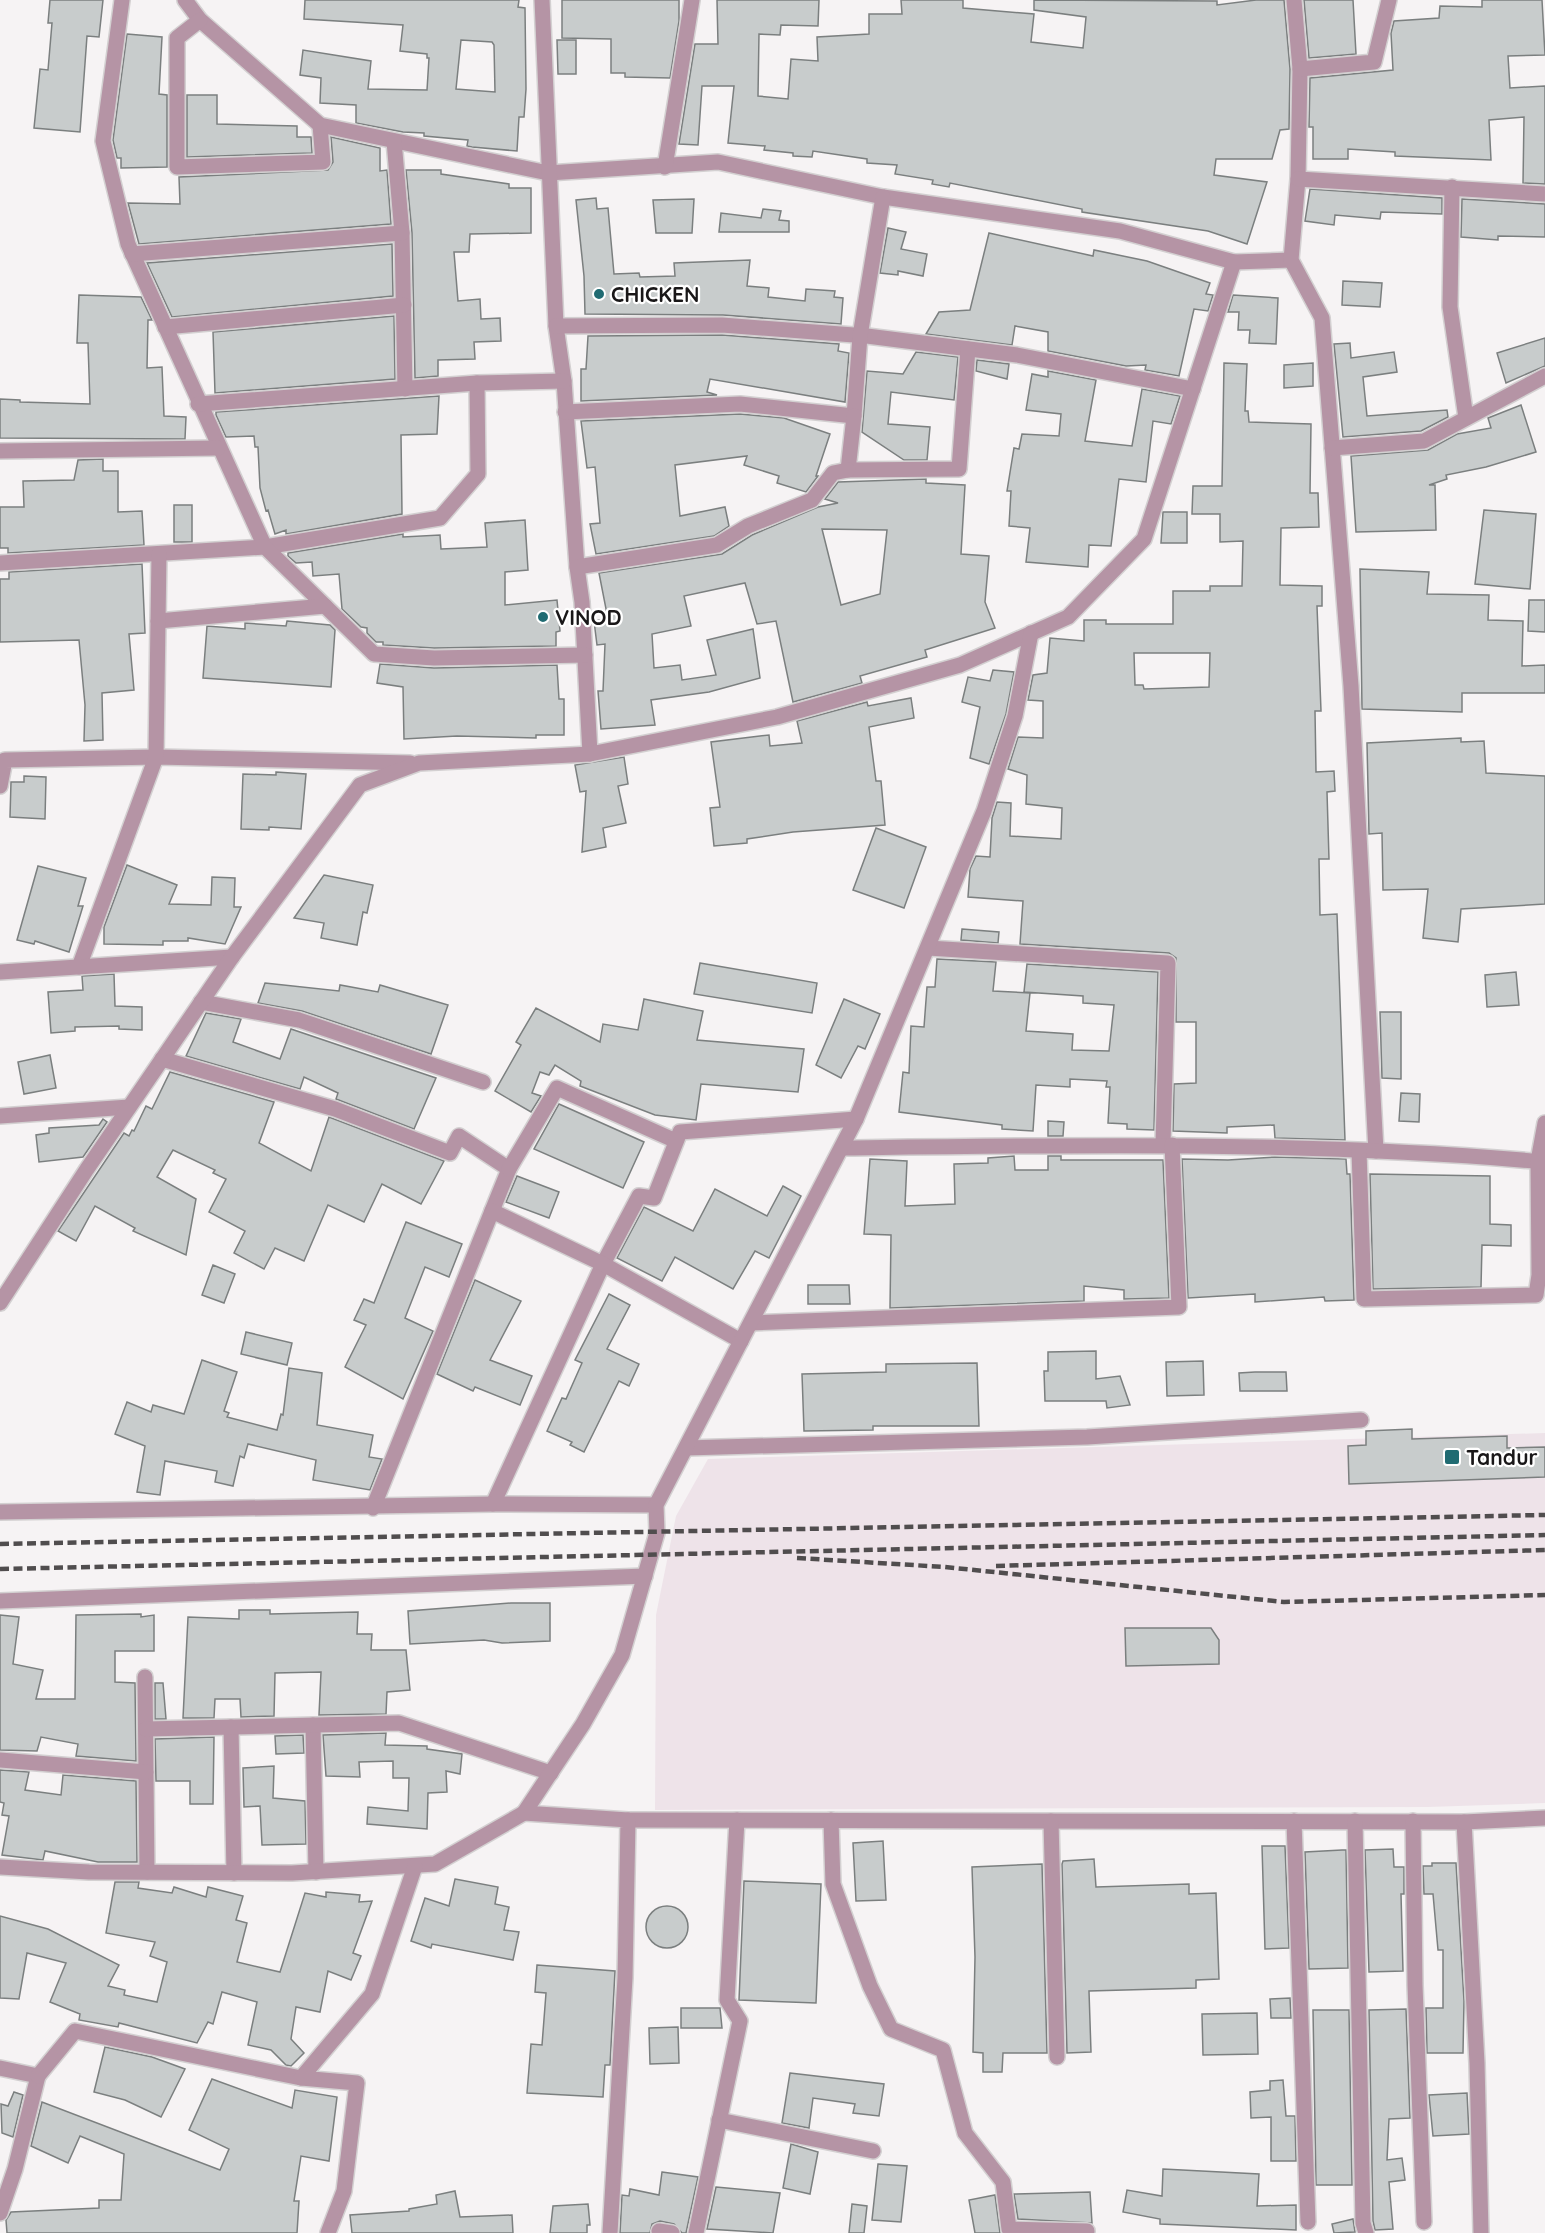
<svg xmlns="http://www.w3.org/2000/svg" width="1545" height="2233" font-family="Quicksand,sans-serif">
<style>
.built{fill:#eee3e9}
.building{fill:#c8cccc;stroke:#7b7f7f;stroke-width:1.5;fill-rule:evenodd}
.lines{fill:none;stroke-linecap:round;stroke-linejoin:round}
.minor-casing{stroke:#d3d0d1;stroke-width:18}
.minor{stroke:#b594a5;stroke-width:15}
.rail{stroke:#504d4e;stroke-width:4.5;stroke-dasharray:9 4.5;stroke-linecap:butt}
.poi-dot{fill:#206b72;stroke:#fff;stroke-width:2}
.labels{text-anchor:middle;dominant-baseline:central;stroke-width:4.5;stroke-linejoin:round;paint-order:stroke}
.poi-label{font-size:21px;font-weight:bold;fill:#191718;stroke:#fff;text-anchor:start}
</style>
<rect width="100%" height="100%" fill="#f6f3f4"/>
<path class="built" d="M1545,1433V1803L1428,1807L655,1810L656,1615L676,1516L708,1459Z"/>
<g class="building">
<path d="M50,0H103L99,37L87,36L80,132L34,128L40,69L48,70L52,23H48Z"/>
<path d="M305,0H519L518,7L525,8L526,89L524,117H519L517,151L472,147L467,146L468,140L424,136V133L403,132L356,123V105L320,103L321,78L300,75L303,50L371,61L368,89L427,90L429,58H427V54L400,51L403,25L304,19ZM461,40L492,42L494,45L495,92L456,89Z"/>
<path d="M562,0H679V21L670,78L625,77V73H611V39L562,38Z"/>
<path d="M717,0H819L818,26L781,25L780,35L759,34L758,96L788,99L791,59L818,61L817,37L869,34V14H902L901,0H963V8L1034,14L1031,42L1083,48L1086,17L1034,10V0L1217,1V5L1256,0H1284L1290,69L1289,129L1280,130L1272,159H1216L1214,175L1267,182L1247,244L1208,231L1082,212V209L950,183L949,187L932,184L933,180L895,174L897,165L867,163V159L813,151L812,157L793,156V153L764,150L765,146L728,143L734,86H702L698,145L679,144L695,44H718Z"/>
<path d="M1304,0H1353L1356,54L1309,58Z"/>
<path d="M1482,0H1542L1545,55L1508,56L1510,88L1545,86V184L1523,183L1524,117L1489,120L1491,160L1395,156V152L1348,149V159H1313V127H1309L1310,78L1393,70L1391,33L1394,21L1439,18L1440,6L1482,7Z"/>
<path d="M127,34L162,37L159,94L167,95V167L121,168V158H117L113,140Z"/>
<path d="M557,40H576V74H558Z"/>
<path d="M187,95H217V124L297,126V137H311L312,153L187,157Z"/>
<path d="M331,137L380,148V171L387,170L391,224L139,244L128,203L180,204L179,177L328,170L333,162Z"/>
<path d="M406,170H441V174L509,184V188H531V233L470,234L469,252H454L458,301L480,299L481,319L500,318L501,341L474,342L475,359L438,360V376L415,378L412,233Z"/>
<path d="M1310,189L1442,198V214L1381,212L1380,219L1335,215L1334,225L1305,221Z"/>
<path d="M596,198L597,209L608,208L614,274L639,273L640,277L675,276L674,263L750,260L747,286L769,288L768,297L805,301L806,289L835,291L834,297L843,298L841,324L723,315L585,314L584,276L576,200Z"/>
<path d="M694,199L692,233H656L653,200Z"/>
<path d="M1462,199L1545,204V237L1498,236V240L1461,237Z"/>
<path d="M763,209L781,211L779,220L789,221V232H719L721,213L761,218Z"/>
<path d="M888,228L906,232L901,249L927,254L923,276L898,271V275L880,273Z"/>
<path d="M989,233L1093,256L1094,250L1147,261L1210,283L1206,294L1213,295L1208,311L1194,309L1179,376L1145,370L1146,365L1126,366L1048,351V332L1015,326L1012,345L926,334L939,312L970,310Z"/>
<path d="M392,244L393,296L172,317L147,263Z"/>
<path d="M1343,281L1382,283L1380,307L1342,305Z"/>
<path d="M79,295L141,297L152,320H148L147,368L162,367L164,416L186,417L185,439L0,438V399L20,400V402L90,404L88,343H77Z"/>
<path d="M1233,295L1278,298L1276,344L1249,343L1250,330H1238L1239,312H1228Z"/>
<path d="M394,316L395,379L215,393L213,332Z"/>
<path d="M722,335L839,344L838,351L849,353L845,402L710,379L707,392L717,395L581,401V369H586L588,336Z"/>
<path d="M1545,338V366L1506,383L1497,353Z"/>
<path d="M1350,343L1351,358L1394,352L1397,372L1363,377L1367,416L1447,410L1448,417L1421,431L1343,437L1334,344Z"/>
<path d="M916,352L958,357L954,400L891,392L888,424L930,427L927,460H904L862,432L867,371L903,374Z"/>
<path d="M977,360L1009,364L1007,379L976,371Z"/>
<path d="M1224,363L1247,364L1245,411H1248L1249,422L1311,424L1310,493H1318L1319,527L1281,528L1280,585L1322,586V606H1317L1321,711H1315L1316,772L1334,771L1335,791L1327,792L1329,859H1319L1320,915L1337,914L1345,1140L1275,1138L1274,1125L1227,1127V1133L1173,1131L1174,1084L1196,1083V1022H1176V958L1169,953L1020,944L1023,901L968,897L970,869L976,856L990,857L992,818L997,802L1011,803L1010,836L1061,839L1062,808L1026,804L1027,775L1008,769L1018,737L1043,738V701L1028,700L1033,675L1047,673L1050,638L1084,641V620H1106V624H1173V591H1210V586H1242L1243,541L1220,542V514H1192L1193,486H1222ZM1134,653H1210L1209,687L1144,689L1143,685H1135Z"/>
<path d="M1313,363V386L1284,388V365Z"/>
<path d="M1048,371L1096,380L1085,441L1132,446L1142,389L1180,396L1171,424L1153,421L1146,482L1119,479L1111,546L1089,545L1088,567L1026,562L1030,528L1009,526L1011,491H1007L1014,448L1019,449L1022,434L1059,436L1061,414L1026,410L1032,374L1048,377Z"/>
<path d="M439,396L437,434L401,435L402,514L286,534V530L275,534L268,510L266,511L260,488L258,447H255L254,436L226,437L216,415V412Z"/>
<path d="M1521,405L1536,452L1486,467L1446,475L1447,479L1429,485H1435L1436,530L1356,532L1351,456L1428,450L1457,434L1491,428L1488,418Z"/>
<path d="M740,414L784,418L830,434L816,476H818L806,492L777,483L779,476L744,465L747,456L675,465L680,516L725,507L729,526L714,536L596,554L590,524L600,523L595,467L587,468L581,421Z"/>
<path d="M103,459V471H118V512L142,511L144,545L8,553V548H0V507H24L23,481L74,480L78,460Z"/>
<path d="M926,479V483L965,485L961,554L989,556L985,602L995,628L925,650L927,657L860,676L862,683L793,702L776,621L757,624L745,583L684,596L691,626L652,634L654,668L680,665L682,680L716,675L707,640L753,629L760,678L709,692L651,700L655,725L601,729L598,691H603L605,644L597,645L594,621L608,619L599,573L722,554L752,535L818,507L838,503L825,499L838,482ZM822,529L887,530L880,594L841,605Z"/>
<rect x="174" y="505" width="18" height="37"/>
<path d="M1484,510L1536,514L1530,589L1475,584Z"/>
<path d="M1163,512H1187V543H1161Z"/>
<path d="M525,520L528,570L505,572V605L557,600L560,631L556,632V646L434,648L383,645V642H376L367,633V628L361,627L342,609L339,574L313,576L312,562L296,563L288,556V553L403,534V537L440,535L441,549L487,547L485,523Z"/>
<path d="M142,564L145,633L129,634L134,690L102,693L103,740L84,741L85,705L79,640L0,642V579H9V572Z"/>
<path d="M1360,569L1429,572L1427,594L1489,595L1488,620L1523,621L1522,666L1545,665V693H1462V712L1362,709Z"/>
<path d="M1529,600H1545V632L1528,631Z"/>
<path d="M287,621L330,625L335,630L331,687L203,678L207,626L245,629V623L286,626Z"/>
<path d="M380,664L434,668L557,665L559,699H564V735H536V738L457,736L404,739L403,687L377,683Z"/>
<path d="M993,670L1014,672L1006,714L989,764L970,758L980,707L962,702L968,677L990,681Z"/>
<path d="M911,698L914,718L869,727L876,781H881L885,825L793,832L747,839V843L714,846L710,808L720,807L711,742L769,735L770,746L802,743L797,721L867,702L868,706Z"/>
<path d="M1461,738V742L1484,741L1486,773L1545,776V904L1461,909L1458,942L1423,938L1428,889L1383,890L1382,833L1369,834L1367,743Z"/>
<path d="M624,757L628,784L618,786L626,823L603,828L606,847L582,852L586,791L580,792L575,765Z"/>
<path d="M276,772L306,774L301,829L269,827V830L241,829L243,774L276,775Z"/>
<path d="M24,776L46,777L45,819L10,817L11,782H24Z"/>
<path d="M876,828L926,847L904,908L853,890Z"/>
<path d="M127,865L177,885L169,904L211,905L212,877L235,878L234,907H241L225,944L188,938V941H163V945L104,944V927Z"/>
<path d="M38,866L86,878L78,906H83L69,952L35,941L34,944L17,940Z"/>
<path d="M324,875L373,885L367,913L363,912L357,945L321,938L324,923L294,918Z"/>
<path d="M962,929L999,932L998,943L961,940Z"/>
<path d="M937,959L996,962L993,991L1030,993L1026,1031L1073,1034L1072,1050L1109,1051L1114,1005L1083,1003V996L1024,992L1027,964L1158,972L1154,1130L1127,1129V1124L1108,1123L1110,1087H1106L1107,1081L1070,1079V1087L1036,1085L1033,1131L1002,1129V1125L899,1112L903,1072L909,1073L911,1026L924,1027L927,987H935Z"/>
<path d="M700,963L817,983L812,1013L694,994Z"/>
<path d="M1516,972L1519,1005L1487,1007L1485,975Z"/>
<path d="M114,974L115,1006L142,1007V1030L119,1029V1026L75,1027V1031L51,1033L48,992L83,990L82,976Z"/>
<path d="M265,983L339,991L340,985L378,992L380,985L448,1005L431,1054L302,1011L258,1003Z"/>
<path d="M644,999L703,1011L697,1040L804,1049L798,1092L701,1084L696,1120L655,1115L580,1086L581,1081L555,1065L549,1075L540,1072L532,1093L541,1096L531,1112L495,1091L521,1045L516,1042L536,1008L600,1042L603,1024L638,1030Z"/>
<path d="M844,999L880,1014L865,1049L858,1046L841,1078L816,1065Z"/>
<path d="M1380,1012H1401V1079L1382,1078Z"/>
<path d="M206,1013L241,1019L233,1042L280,1059L291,1029L436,1078L414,1129L336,1099L338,1093L304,1077L300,1089L186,1056Z"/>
<path d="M50,1055L56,1088L24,1094L18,1062Z"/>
<path d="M170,1072L274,1102L259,1143L311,1171L329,1117L444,1161L421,1204L382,1184L364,1222L328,1205L304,1261L275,1248L264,1269L234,1253L245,1231L209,1212L226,1179L213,1173L215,1170L173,1150L157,1177L196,1199L186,1255L133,1231L135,1228L95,1206L76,1241L58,1231L124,1133L129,1136L132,1130L134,1131L146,1106L152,1109Z"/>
<path d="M1401,1093L1420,1094L1419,1122L1399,1121Z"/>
<path d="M559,1104L644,1142L623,1188L534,1149Z"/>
<path d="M103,1119L107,1122L83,1157L39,1162L36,1135L49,1133V1128L99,1125Z"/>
<path d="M1048,1121L1064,1122L1063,1136H1048Z"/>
<path d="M1014,1156L1015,1170H1048V1156H1061V1160H1163L1169,1298L1124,1299V1290L1084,1286V1301L890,1308L891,1235L864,1234L870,1159L907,1161L905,1206L955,1204L954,1164L988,1163V1158Z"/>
<path d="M1275,1157L1346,1159L1347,1174H1350L1354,1300L1325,1301L1324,1297L1255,1302V1294L1188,1298L1182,1159L1228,1160Z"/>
<path d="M1370,1174L1490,1176V1224L1511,1225V1246L1482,1245L1481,1287L1373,1289Z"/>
<path d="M517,1176L559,1192L549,1218L506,1202Z"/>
<path d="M783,1186L801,1196L769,1258L755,1251L733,1289L675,1257L662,1281L617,1258L644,1207L693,1231L715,1189L767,1216Z"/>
<path d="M406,1222L462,1244L449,1277L425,1267L405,1318L433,1331L403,1399L345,1367L366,1325L354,1320L364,1299L374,1303Z"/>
<path d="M213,1265L235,1274L224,1303L202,1295Z"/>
<path d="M475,1280L521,1301L490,1360L532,1376L520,1405L475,1387L473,1391L437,1374Z"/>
<path d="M808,1285H849L850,1304H808Z"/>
<path d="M609,1294L630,1305L607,1349L639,1364L629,1386L619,1381L584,1452L570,1445L572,1442L547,1431L562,1398L566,1399L582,1363L575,1360Z"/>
<path d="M246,1332L292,1343L287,1365L241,1354Z"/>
<path d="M1096,1351V1379L1120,1376L1130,1405L1107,1408L1106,1401H1045L1044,1371H1048V1352Z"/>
<path d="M202,1360L237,1372L224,1411L229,1413L227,1417L277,1430L281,1414L283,1415L289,1368L322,1373L317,1425L373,1435L369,1457L382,1459L370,1490L313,1480L316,1460L248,1444L244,1458L240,1456L233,1486L215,1482L217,1471L165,1461L160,1495L137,1492L145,1446L115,1434L127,1402L151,1412L153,1405L184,1414Z"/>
<path d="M1203,1361L1204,1395L1167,1396L1166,1362Z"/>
<path d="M977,1363L979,1426H873V1430L804,1431L802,1374L886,1372V1364Z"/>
<path d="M1255,1372H1286L1287,1391H1240L1239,1373Z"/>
<path d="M1412,1429V1439L1507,1436V1448L1545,1447V1477L1349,1484L1348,1446L1366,1445V1431Z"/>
<path d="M511,1603H550V1641L502,1643L484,1640L410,1644L408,1611Z"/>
<path d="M239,1610H270V1614L358,1612L357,1634H372L371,1650H406L410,1690L387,1692L386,1714L319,1715L321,1672L275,1673L274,1716L241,1717L240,1699H215L214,1718H183L188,1617L239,1619Z"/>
<path d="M141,1614V1617L154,1615V1651H115V1682L135,1683L136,1761L76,1756L78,1744L41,1737L37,1751L0,1750V1615L19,1617L13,1664L43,1670L36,1699H75L76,1615Z"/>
<path d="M1125,1628H1211L1219,1640V1664L1126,1666Z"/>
<path d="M155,1683H163L166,1719H155Z"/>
<path d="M386,1733L385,1745L427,1746V1749L462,1754L460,1774L446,1771L447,1792L428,1793L427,1829L367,1824L368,1807L408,1811L409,1778H393V1761L359,1762L360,1777L326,1776L323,1735Z"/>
<path d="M303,1735L304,1753L276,1754L275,1736Z"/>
<path d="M214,1737L213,1804H190V1781H156L155,1739Z"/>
<path d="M274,1766L273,1798L305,1801L306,1844L262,1845L260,1806L244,1807L243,1768Z"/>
<path d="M0,1770L29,1772L25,1790L61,1795L63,1775L136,1781L137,1862H98L45,1851L43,1860L2,1855L9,1816L2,1815L4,1803L0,1802Z"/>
<path d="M883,1841L886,1900L856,1901L853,1843Z"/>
<path d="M1262,1846H1285L1289,1948L1265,1949Z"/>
<path d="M1393,1849L1394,1867H1404V1894H1401L1403,1971L1369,1972L1365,1850Z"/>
<path d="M1342,1850H1346L1348,1968L1309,1969L1305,1852Z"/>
<path d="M1094,1859L1096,1887L1189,1884V1894L1216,1893L1219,1979L1196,1980V1988L1089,1991L1091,2052L1067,2053L1062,1864L1063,1861Z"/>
<path d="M1432,1863H1456L1464,2001L1463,2053H1427L1426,2008H1443V1950H1438L1433,1894H1424L1423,1866H1432Z"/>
<path d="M1042,1864L1047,2053H1003L1002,2072H983V2053L973,2052L975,1957L972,1867Z"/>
<path d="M455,1879L498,1887L495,1904L509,1907L504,1930L519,1932L513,1960L432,1944L431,1948L411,1941L425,1898L449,1906Z"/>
<path d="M744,1881L821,1884L816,2003L739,2000Z"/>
<path d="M115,1882H139L138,1888L172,1893L174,1887L206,1897L208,1887L243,1896L236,1920L247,1923L237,1962L280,1972L305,1893L326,1897V1892L360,1895L359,1902L372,1901L353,1953L361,1956L351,1980L328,1971L320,2012L296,2007L291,2039L304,2053L291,2066L286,2065L271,2050L248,2045L257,2002L222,1992L213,2024L208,2022L197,2043L119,2023L118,2027L79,2020L80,2014L50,2002L66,1963L27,1953L19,1999L0,1998V1916L48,1929L119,1965L108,1986L125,1990L124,1995L157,2002L167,1962L150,1956L155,1942L106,1933Z"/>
<circle cx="667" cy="1927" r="21"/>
<path d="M537,1965L615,1971L610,2065H605L603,2097L527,2093L531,2044L542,2045L546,1993L535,1992Z"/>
<path d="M1290,1998L1291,2018H1271L1270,1999Z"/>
<path d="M681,2008H720L722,2028H681Z"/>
<path d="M1406,2009L1410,2118L1389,2119L1387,2160L1402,2158L1405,2180L1389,2182L1393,2229L1375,2230L1373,2221L1369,2010Z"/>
<path d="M1313,2010H1349L1352,2185H1316Z"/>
<path d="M1257,2013L1258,2054L1203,2055L1202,2014Z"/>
<path d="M678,2027L679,2063L650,2064L649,2028Z"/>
<path d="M105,2047L152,2057L185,2069L161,2117L125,2100L94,2092Z"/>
<path d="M790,2073L884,2084L879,2116L853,2113L855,2104L813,2098L809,2128L782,2123Z"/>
<path d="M212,2079L292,2108L295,2090L337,2097L329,2161L301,2156L294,2201H299L297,2233H7L6,2220L11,2212L99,2208V2200H121L124,2154L80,2136L68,2163L31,2146L42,2102L220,2170L229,2149L189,2130Z"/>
<path d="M1283,2080L1286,2116H1295L1296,2161H1271V2117L1251,2118L1250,2092L1270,2090V2081Z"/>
<path d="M14,2092L23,2095L13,2137L2,2133L1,2104L8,2106Z"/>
<path d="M1467,2093L1469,2134L1433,2136L1429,2095Z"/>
<path d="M791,2144L818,2152L810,2194L783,2188Z"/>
<path d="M878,2164L907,2166L901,2222L872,2220Z"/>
<path d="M1163,2169L1259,2174L1257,2206L1296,2205V2230L1160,2224V2219L1123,2212L1127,2190L1162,2196Z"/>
<path d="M662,2172L698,2177L686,2233H682L674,2224L660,2221L652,2224L650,2233H620L622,2195L629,2196L630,2189L659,2195Z"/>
<path d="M716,2187L780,2193L773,2233L707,2229Z"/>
<path d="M455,2191L460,2217L512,2215L513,2233H352L350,2215L409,2211V2209L437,2204L436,2195Z"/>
<path d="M1090,2192L1092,2223L1018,2219L1014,2194Z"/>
<path d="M995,2195L1000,2233H975L969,2200Z"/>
<path d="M588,2204L590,2225H587V2233H550L553,2206Z"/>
<path d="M852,2204L867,2206L864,2233H849Z"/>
<path d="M1353,2219L1355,2232L1334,2233L1332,2224Z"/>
</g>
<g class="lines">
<g class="minor-casing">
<g id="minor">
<path d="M122,0L103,141L128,244L265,547L440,518L478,474L477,383"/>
<path d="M185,0L200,20L320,125L548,173L718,162L883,197L1120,231L1234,262L1291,260"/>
<path d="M542,0L556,326L564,381L577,567L582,602L590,754"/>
<path d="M1294,0L1300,69L1298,179L1291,260L1322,318L1351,686L1376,1151"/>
<path d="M200,20L177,38V167L323,162L320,125"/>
<path d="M1300,69L1374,62L1389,0"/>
<path d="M394,141L402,233L405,389"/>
<path d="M665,167L692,0"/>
<path d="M1298,179L1545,194"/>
<path d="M1452,187L1450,307L1466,418"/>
<path d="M132,254L402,233"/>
<path d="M556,326L722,325L867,336L1017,355L1193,389"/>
<path d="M165,327L404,305"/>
<path d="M198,404L477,383L564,381"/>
<path d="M565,412L740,404L854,416L860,336L883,197"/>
<path d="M854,416L848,470L959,469L968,349"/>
<path d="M1332,448L1424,441L1545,376"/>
<path d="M0,451L218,448"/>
<path d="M0,563L265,547L374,654L434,658L585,655"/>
<path d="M577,567L717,545L748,526L812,500L833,473L848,470"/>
<path d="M158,621L325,606"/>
<path d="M0,786L5,760L156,757L410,763"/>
<path d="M928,948L1168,963L1163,1144"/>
<path d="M79,967L156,757L159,554"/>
<path d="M0,972L232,957"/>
<path d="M201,1002L299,1020L483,1082"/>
<path d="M162,1059L335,1109L450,1153L459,1136L509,1169L492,1211"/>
<path d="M0,1116L129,1107"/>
<path d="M842,1148C1076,1145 1311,1141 1545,1162"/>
<path d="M1359,1151L1364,1299L1536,1295L1539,1275L1538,1161L1545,1123"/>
<path d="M509,1169L557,1088L676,1141"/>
<path d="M0,1303L87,1169L232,957L360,785L419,763L590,754L777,717L960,665L1068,617L1144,539L1234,262"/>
<path d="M751,1323L1179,1307L1172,1145"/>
<path d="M686,1448L1087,1437L1361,1420"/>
<path d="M493,1504L603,1264L639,1196L654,1198L680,1132L856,1119"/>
<path d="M373,1508L492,1211L603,1264L741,1341"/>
<path d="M0,1512L493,1504L656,1505"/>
<path d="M0,1601L645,1576"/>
<path d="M145,1677L147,1872"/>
<path d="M313,1725L316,1872"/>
<path d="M231,1727L234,1873"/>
<path d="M146,1729L399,1723L551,1773"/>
<path d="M0,1760L146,1772"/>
<path d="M628,1820L1464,1822L1477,2063L1481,2233"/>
<path d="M831,1820L833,1884L870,1986L891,2029L943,2050L965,2133L1003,2182L1009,2229L1087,2231"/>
<path d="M1051,1821L1057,2057"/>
<path d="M1294,1821L1308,2222"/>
<path d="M1355,1821L1363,2223L1366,2233"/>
<path d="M1413,1821L1415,1985L1424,2222"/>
<path d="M1464,1822L1545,1818"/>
<path d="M0,1867L89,1872L292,1873L435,1864L524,1813"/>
<path d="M0,2068L38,2076L15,2169L0,2213"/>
<path d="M38,2076L75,2031L301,2078"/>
<path d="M719,2120L873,2151"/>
<path d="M659,2231L672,2233"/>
<path d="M328,2233L344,2191L357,2083L301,2078L372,1994L415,1866"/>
<path d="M610,2233L625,1978L628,1820L524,1813L583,1724L622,1655L657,1533L656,1505L856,1119L984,811L1015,716L1031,633"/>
<path d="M696,2233L740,2021L727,2000L737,1820"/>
</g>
</g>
<use href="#minor" class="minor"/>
<g class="rail">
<path d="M0,1544L1545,1515"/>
<path d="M797,1558L945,1567L1284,1602L1545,1595"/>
<path d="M996,1566L1545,1550"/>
<path d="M0,1569L1545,1535"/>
</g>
</g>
<g class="poi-dot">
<circle cx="599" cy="294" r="6"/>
<circle cx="543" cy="617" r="6"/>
<rect x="1444" y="1449" width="16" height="16" rx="3"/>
</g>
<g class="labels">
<g class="poi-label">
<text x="611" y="294">CHICKEN</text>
<text x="555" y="617">VINOD</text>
<text x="1466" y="1457">Tandur</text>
</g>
</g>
</svg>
